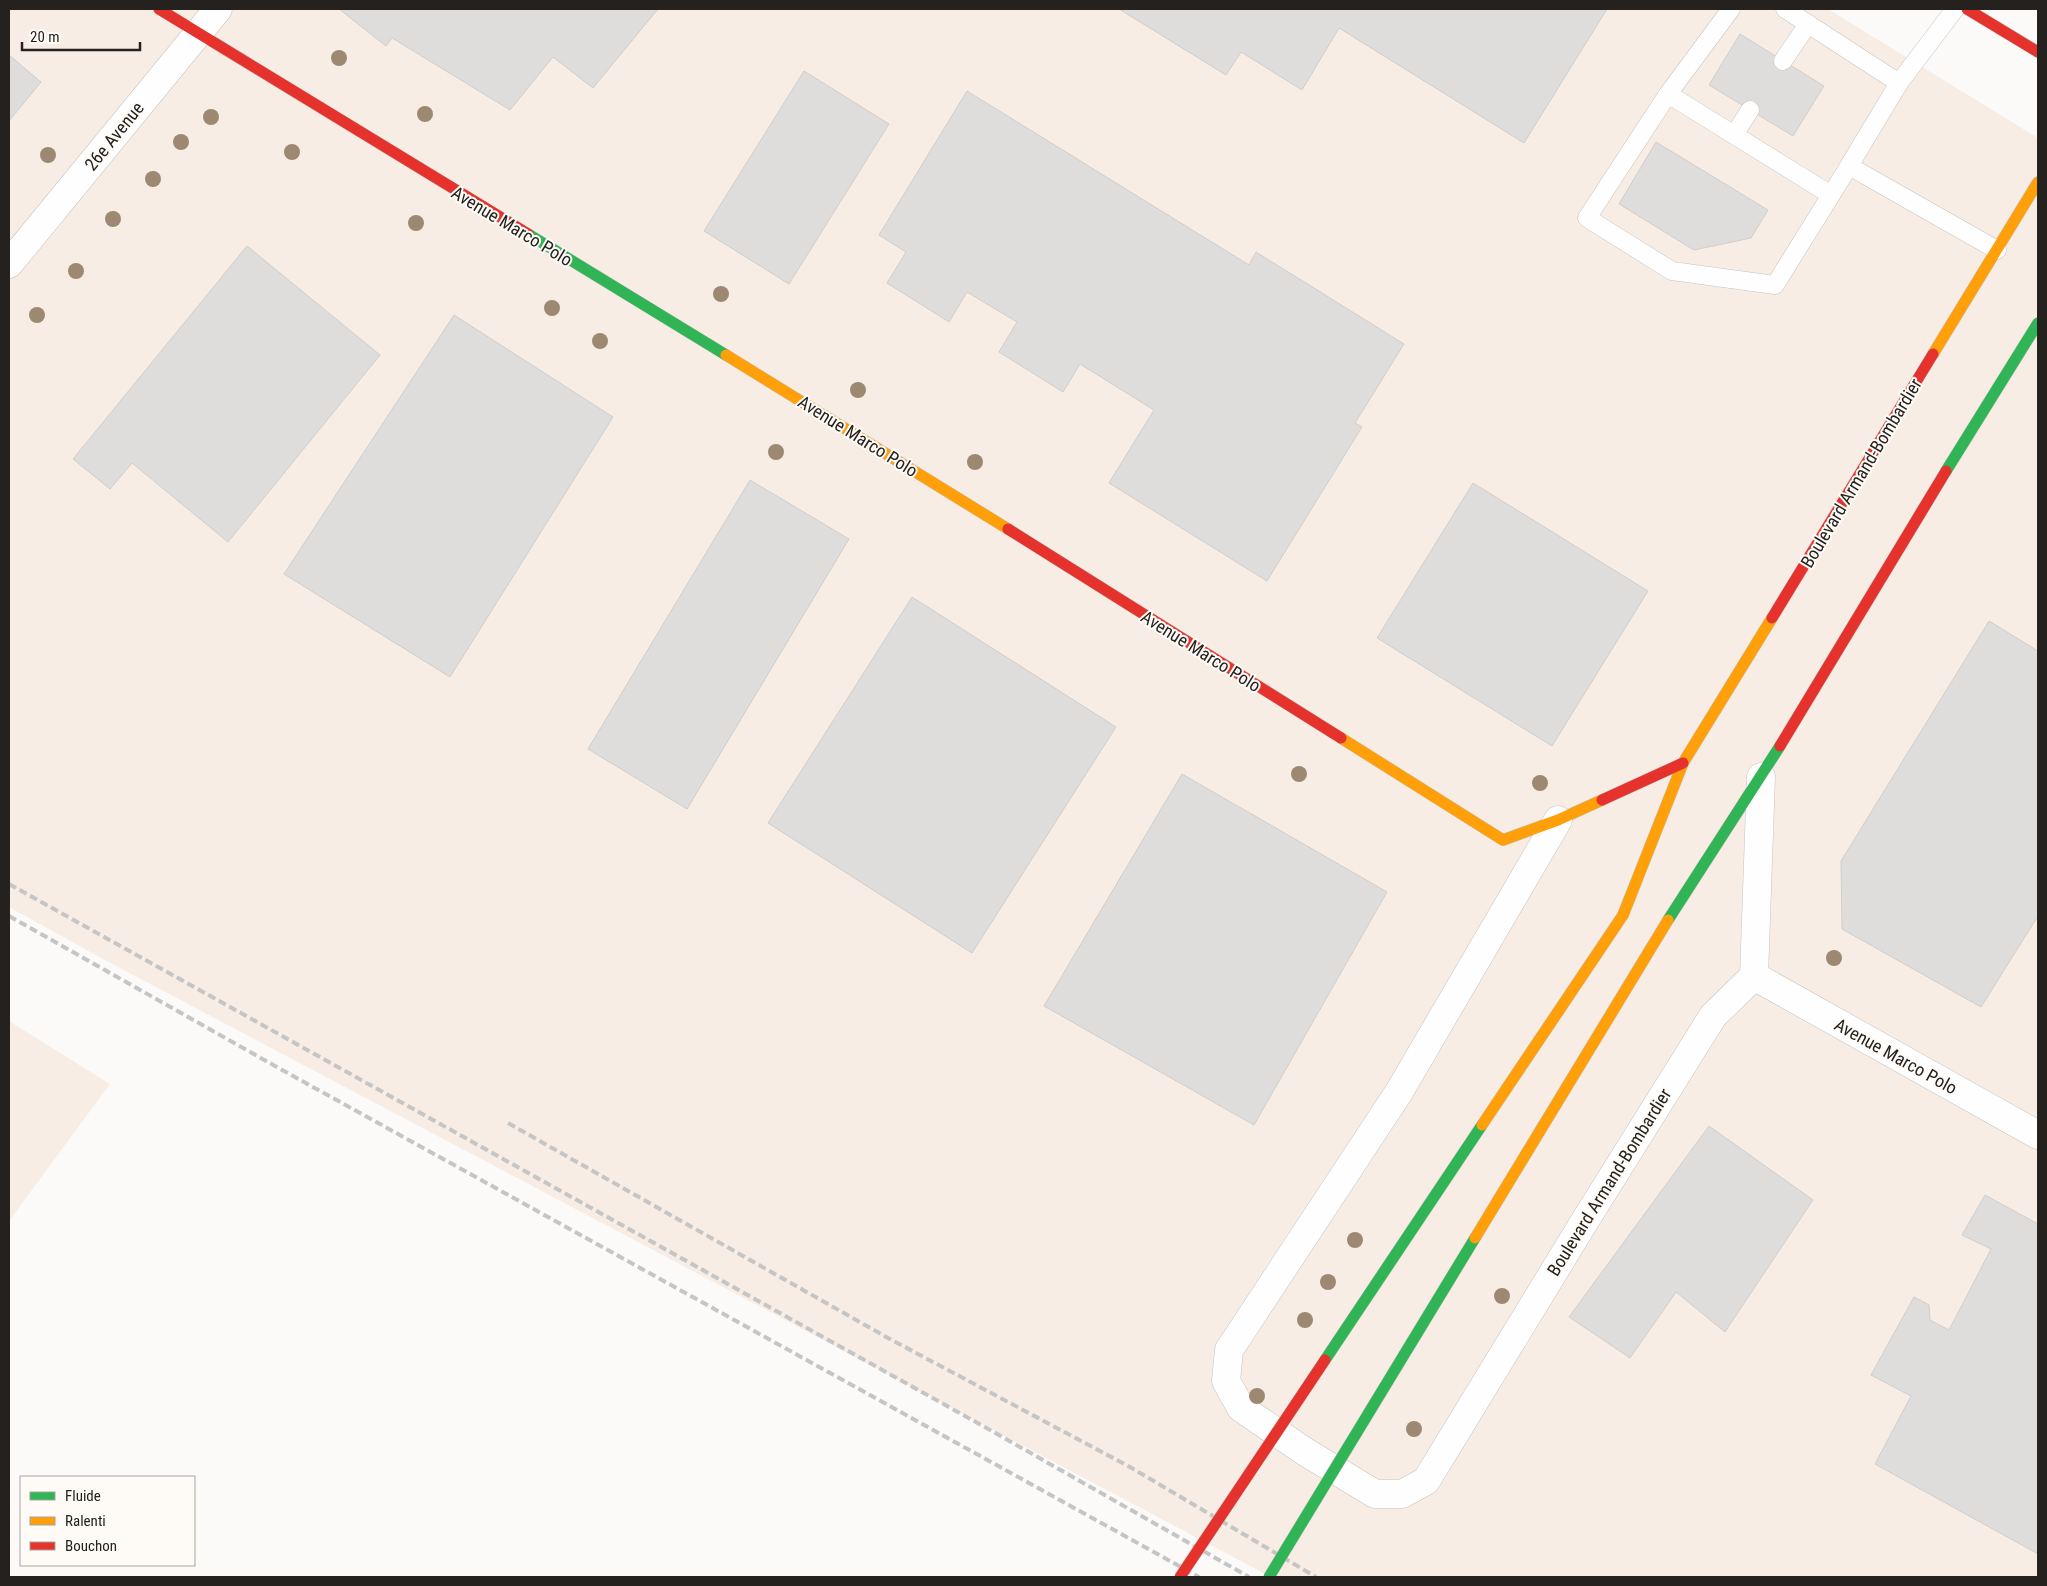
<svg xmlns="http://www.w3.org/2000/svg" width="2047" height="1586" font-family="'Roboto Condensed',sans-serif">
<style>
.built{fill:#f7ede5}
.building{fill:#dfdddb;stroke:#d0cdcb}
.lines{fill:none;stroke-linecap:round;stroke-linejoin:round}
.lane-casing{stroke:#c6c4c1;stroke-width:19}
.street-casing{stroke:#c6c4c1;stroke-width:29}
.fast-casing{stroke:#c6c4c1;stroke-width:12}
.slow-casing{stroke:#c6c4c1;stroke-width:12}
.jam-casing{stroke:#c6c4c1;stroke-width:12}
.lane{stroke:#fffefe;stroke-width:18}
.street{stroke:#fffefe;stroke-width:28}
.fast{stroke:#30b455;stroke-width:11}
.slow{stroke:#ff9f0a;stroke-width:11}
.jam{stroke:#e5322d;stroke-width:11}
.rail{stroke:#c6c5c5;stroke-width:4;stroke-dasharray:8 4;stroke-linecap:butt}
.fast-bridge-casing{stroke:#c6c4c1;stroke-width:12;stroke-linecap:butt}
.slow-bridge-casing{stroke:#c6c4c1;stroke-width:12;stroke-linecap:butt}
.jam-bridge-casing{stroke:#c6c4c1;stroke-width:12;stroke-linecap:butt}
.fast-bridge{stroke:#30b455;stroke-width:11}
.slow-bridge{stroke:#ff9f0a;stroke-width:11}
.jam-bridge{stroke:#e5322d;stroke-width:11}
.tree{fill:#9d8971}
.labels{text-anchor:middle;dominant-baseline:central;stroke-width:4;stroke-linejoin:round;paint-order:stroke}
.street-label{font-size:18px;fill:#25211e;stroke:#fefaf6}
</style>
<rect width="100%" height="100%" fill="#fcfaf8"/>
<g class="built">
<path d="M9,9H1828L2038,138V1577H1271L103,959L9,907Z"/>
<path d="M9,1021L110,1084L9,1221Z"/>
</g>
<g class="building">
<path d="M339,9H658L593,88L553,57L510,110L392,38L386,46Z"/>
<path d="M1119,9H1607L1524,143L1339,28L1302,90L1241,52L1226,75Z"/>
<path d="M1740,34L1824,86L1793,136L1709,85Z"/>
<path d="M9,55L41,82L9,121Z"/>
<path d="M804,71L889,124L789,284L704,231Z"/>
<path d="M967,91L1249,265L1256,252L1404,344L1355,423L1362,427L1267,581L1109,483L1154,410L1080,364L1063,392L999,352L1017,322L967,292L949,322L887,283L906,252L879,235Z"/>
<path d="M1656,142L1768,210L1751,238L1694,250L1619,204Z"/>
<path d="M247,246L380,355L228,542L132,463L110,489L73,459Z"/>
<path d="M454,315L613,417L450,677L284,574Z"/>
<path d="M750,480L849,539L687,809L588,749Z"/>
<path d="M1473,483L1648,591L1552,746L1377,638Z"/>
<path d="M912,597L1116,727L972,953L768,823Z"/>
<path d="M1989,621L2038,651V916L1981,1007L1842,929L1841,861Z"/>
<path d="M1182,774L1387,892L1254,1125L1044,1006Z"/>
<path d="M1709,1126L1813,1200L1725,1332L1676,1292L1630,1358L1569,1317Z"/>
<path d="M1985,1195L2038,1224V1554L1875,1464L1911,1396L1871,1375L1914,1297L1929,1305L1930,1320L1949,1330L1991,1249L1962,1235Z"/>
</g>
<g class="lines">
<g class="lane-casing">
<g id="lane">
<path d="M1731,9L1668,94L1587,218L1672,271L1775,285L1849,166"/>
<path d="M1785,9L1899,83L1955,9"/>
<path d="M1783,61L1808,24"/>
<path d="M1899,83L1849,166L1997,250"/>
<path d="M1668,94L1831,195"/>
<path d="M1734,135L1750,110"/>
</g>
</g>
<g class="street-casing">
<g id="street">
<path d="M9,264L218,9"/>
<path d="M1558,820L1399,1092L1229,1350L1226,1381L1241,1408L1304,1451L1375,1494H1402L1426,1481L1586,1219L1713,1016L1754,976L1761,777"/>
<path d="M1754,976L2038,1135"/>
</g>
</g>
<g class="fast-casing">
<g id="fast">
<path d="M528,234L726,355"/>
<path d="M1946,471L2038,323"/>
<path d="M1668,920L1780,746"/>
</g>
</g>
<g class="slow-casing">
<g id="slow">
<path d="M1933,354L2038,182"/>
<path d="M726,355L1008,529"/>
<path d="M1341,738L1503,840L1558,820L1602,800"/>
<path d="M1623,915L1683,763L1772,618"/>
</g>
</g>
<g class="jam-casing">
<g id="jam">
<path d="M159,9L528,234"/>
<path d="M1967,9L2038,52"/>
<path d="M1008,529L1341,738"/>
<path d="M1772,618L1933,354"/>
<path d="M1780,746L1946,471"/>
<path d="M1602,800L1683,763"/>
</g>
</g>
<use href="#lane" class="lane"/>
<use href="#street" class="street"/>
<use href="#fast" class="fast"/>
<use href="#slow" class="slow"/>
<use href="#jam" class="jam"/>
<g class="rail">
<path d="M9,884L983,1426L1249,1577"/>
<path d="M9,916L275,1066L1199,1577"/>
<path d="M508,1123L888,1338L1130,1467L1316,1577"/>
</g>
<g class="fast-bridge-casing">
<g id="fast-bridge">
<path d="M1325,1360L1482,1125"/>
<path d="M1269,1577L1475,1238"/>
</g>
</g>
<g class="slow-bridge-casing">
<g id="slow-bridge">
<path d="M1482,1125L1623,915"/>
<path d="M1475,1238L1668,920"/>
</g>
</g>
<g class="jam-bridge-casing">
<path id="jam-bridge" d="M1180,1577L1325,1360"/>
</g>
<use href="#fast-bridge" class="fast-bridge"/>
<use href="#slow-bridge" class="slow-bridge"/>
<use href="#jam-bridge" class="jam-bridge"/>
</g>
<g class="tree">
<circle cx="339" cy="58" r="8"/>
<circle cx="425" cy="114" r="8"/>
<circle cx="211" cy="117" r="8"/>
<circle cx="181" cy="142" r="8"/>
<circle cx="292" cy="152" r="8"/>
<circle cx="48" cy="155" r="8"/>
<circle cx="153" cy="179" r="8"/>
<circle cx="113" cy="219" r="8"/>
<circle cx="416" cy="223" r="8"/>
<circle cx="76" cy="271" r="8"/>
<circle cx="721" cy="294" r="8"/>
<circle cx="552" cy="308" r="8"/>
<circle cx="37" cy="315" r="8"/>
<circle cx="600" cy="341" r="8"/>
<circle cx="858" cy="390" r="8"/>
<circle cx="776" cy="452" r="8"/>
<circle cx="975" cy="462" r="8"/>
<circle cx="1299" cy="774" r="8"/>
<circle cx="1540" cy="783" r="8"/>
<circle cx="1834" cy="958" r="8"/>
<circle cx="1355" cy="1240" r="8"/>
<circle cx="1328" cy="1282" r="8"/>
<circle cx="1502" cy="1296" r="8"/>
<circle cx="1305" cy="1320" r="8"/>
<circle cx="1257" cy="1396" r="8"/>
<circle cx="1414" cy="1429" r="8"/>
</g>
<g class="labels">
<g class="street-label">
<text transform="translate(114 136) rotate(-51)">26e Avenue</text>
<text transform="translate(512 226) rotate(31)">Avenue Marco Polo</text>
<text transform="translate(858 436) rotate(32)">Avenue Marco Polo</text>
<text transform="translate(1861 473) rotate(-59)">Boulevard Armand-Bombardier</text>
<text transform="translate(1201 651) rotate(32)">Avenue Marco Polo</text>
<text transform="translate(1896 1056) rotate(29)">Avenue Marco Polo</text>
<text transform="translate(1609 1182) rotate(-58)">Boulevard Armand-Bombardier</text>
</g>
</g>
<rect width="2047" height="1586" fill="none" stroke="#25211e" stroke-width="20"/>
<rect x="20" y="1476" width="175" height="90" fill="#fefaf6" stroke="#a7a3a0"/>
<rect x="30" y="1492" width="25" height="8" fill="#30b455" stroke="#a7a3a0"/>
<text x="65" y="1501" font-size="15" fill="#25211e">Fluide</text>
<rect x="30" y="1517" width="25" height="8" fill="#ff9f0a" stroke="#a7a3a0"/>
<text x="65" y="1526" font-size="15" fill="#25211e">Ralenti</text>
<rect x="30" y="1542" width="25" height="8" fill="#e5322d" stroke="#a7a3a0"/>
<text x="65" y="1551" font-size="15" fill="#25211e">Bouchon</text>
<path d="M22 42v8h118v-8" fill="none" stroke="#25211e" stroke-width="2.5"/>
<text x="30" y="42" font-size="15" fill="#25211e" stroke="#fefaf6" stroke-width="4" paint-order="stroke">20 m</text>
</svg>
